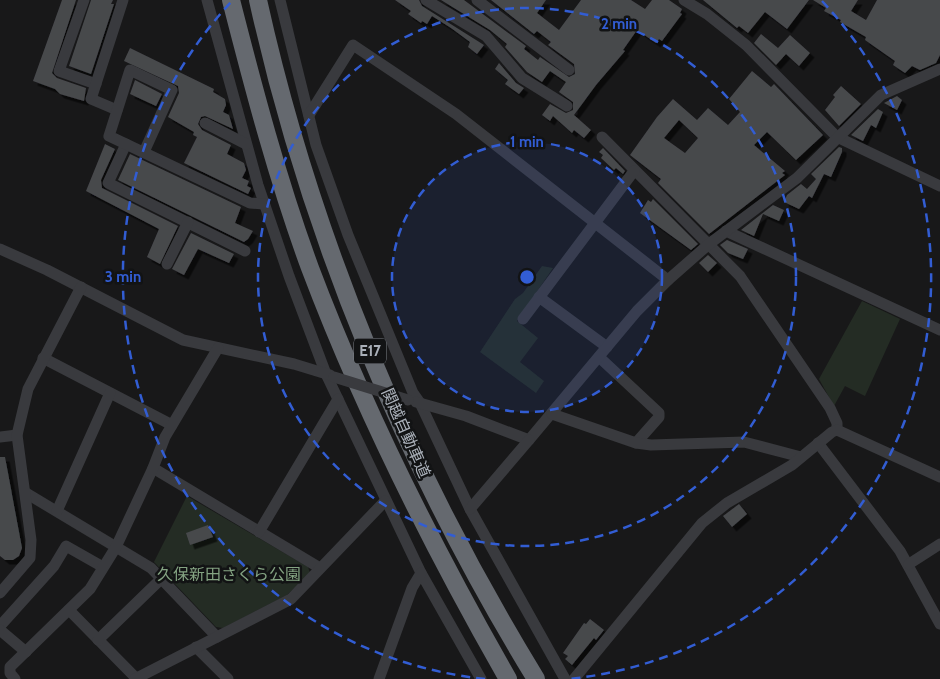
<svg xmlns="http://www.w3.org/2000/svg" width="940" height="679" font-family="Cabin,'Noto Sans JP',sans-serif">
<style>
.green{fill:#242c24}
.building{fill:#47484c;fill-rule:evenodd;filter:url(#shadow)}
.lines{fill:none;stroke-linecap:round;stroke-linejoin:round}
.minor{stroke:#393a3e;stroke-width:11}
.highway{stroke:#65696f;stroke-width:18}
.minor-bridge{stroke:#393a3e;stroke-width:11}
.ring{fill:none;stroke:#325dd3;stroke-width:2.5;stroke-dasharray:9 6}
.labels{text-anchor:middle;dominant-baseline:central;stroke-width:5;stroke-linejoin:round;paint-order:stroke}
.shield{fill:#121314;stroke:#7c8188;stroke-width:1}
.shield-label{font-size:15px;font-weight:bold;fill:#aab0b9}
.street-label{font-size:16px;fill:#aab0b9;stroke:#121314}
.park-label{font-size:16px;fill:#84a382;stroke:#121314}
.centre{fill:#325dd3;stroke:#121314;stroke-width:2.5}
.ring-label{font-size:15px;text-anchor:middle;font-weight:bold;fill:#325dd3;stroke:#121314;stroke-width:5;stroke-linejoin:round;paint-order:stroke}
</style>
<defs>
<filter id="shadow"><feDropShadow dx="4.5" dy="4.5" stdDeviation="0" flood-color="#0009"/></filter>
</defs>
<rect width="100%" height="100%" fill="#181819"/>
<g class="green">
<path d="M542,266L553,268L517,321L538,338L520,362L544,381L536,393L480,352L515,299L523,293Z"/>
<path d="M862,301L900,319L865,396L845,386L834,406L819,379Z"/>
<path d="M187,496L308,567L310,573L287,595L223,628L216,627L154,562Z"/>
</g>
<g class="building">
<path d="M62,0H76L52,73L57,78L86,88L84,101L60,94L55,89L33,81Z"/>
<path d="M91,0H113L111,4H114L91,74L69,66Z"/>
<path d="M395,0H419L422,6L484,45L477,54L468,47L470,42L451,28L432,16L427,24L422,21L421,23L408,14L411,11Z"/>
<path d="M441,0H464L526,46L524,49L538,60L540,57L569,77L575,74L574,64L548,45L551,42L537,31L534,34L491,0H546L537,13L559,30L581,0H631L645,9L652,0H669L682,9L680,13L682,14L662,41L659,39L656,43L637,30L623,50L625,51L596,85L574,115L591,130L584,138L574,130L572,133L553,116L550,121L542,115L550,104L566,113L573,110V102L559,92L566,82L550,71L542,82L527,72L505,47L507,44L490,30Z"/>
<path d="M703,0H809L787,29L765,12L748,33L739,26L737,28Z"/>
<path d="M813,0H858L851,11L866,20L877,0H940V55L936,63L920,70L912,66L905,73L893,65L895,61L865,40L866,37L840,22L841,20L824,11L826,8Z"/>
<path d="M761,34L778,48L790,35L810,53L799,66L786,54L776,65L754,43Z"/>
<path d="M130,48L214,89L213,92L225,99L226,105L223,112L229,115L233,129L205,116L201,117L198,124L202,130L231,145L227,154L244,163L246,170L242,178L249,181L247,186L251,188L248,194L184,163L197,137L193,135L194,132L168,117L179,93L178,86L124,61Z"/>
<path d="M499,63L516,83L524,88L519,94L505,84L508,80L495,69Z"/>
<path d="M752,71L771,87L774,84L823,135L796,160L767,132L754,145L785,171L782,173L785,175L709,234L658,183L661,179L630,155L657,117L673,99L697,120L708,108L728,125L740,112L729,99ZM679,120L698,138L685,153L664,138Z"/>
<path d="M135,80L162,94L156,106L130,94Z"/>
<path d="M841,86L861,104L839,126L825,110L835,97L833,95Z"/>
<path d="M897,96L902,100L897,110L884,103Z"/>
<path d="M878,109L883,112L876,128L871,125L863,141L851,135Z"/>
<path d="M105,144L115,149L101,180L102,188L178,226L160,264L147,257L159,229L86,191Z"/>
<path d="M839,147L842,148V152L831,177L824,174L812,198L809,196L799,209L784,202L787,195L801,184L807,189L816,179L811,174Z"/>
<path d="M603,148L625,171L623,174L616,168L614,170L601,158L603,155L599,152Z"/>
<path d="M130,154L241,207L235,223L253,231L248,239L244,242L118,180Z"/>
<path d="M653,199L698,244L691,250L640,213L648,200L651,202Z"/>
<path d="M773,205L784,210L779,221L763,214L754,236L741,230Z"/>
<path d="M191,233L234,254L229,263L198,249L184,275L172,269Z"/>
<path d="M727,240L748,249L743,259L728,253L720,245Z"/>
<path d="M708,255L717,263L708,272L699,263Z"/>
<path d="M0,457H5L22,548L19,556L13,560H5L0,556Z"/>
<path d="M739,504L747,514L732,527L723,516Z"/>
<path d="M208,525L213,537L190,545L186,533Z"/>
<path d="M590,619L604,630L596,640L594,638L572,665L565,659L568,656L563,653L584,623L586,624Z"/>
</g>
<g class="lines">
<g class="minor">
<path d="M84,0L59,71L96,84"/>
<path d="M207,0L258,185L289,276L326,374L421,573L481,679"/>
<path d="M280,0L316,145L348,235L413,393L420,403L470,509L565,679"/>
<path d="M426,0L486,36L522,78L567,106"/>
<path d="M477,0L569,70"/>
<path d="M684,0L707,14L746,45L837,137L940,186"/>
<path d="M117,110L91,99L123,0"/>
<path d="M309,115L353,45L456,114L668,280"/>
<path d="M205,123L246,144"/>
<path d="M602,137L740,276L830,408L837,423V430"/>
<path d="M126,144L108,183L245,251"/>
<path d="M144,152L172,90L130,70L109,136L250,203L264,204"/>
<path d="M726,231L940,330"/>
<path d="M0,249L47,270L183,340L294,364L330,375"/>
<path d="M167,264L188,222"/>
<path d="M539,297L607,347"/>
<path d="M523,319L634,171"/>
<path d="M599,357L659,413V417L636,443"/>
<path d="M43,358L172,425"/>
<path d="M416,402L466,416L529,440L637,311L668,280L709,244L797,178L881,95L940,69"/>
<path d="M552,414L636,443L651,445L744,442L801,457"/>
<path d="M0,437L17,435"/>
<path d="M818,443L900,551L940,624"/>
<path d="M153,468L320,568"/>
<path d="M26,493L151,568L217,637"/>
<path d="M470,509L529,440"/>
<path d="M57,511L110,393"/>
<path d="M259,532L338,399"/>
<path d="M909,564L940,544"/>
<path d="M0,593L30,558L31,540L17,435L28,389L81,287"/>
<path d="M69,610L136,678"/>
<path d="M0,626L54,566L66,546L103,567"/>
<path d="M0,630L26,652"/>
<path d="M98,640L161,579"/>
<path d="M196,647L228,679"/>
<path d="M15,679L10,673V667L90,589L116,547L153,468L165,437L218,348"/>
<path d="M135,679L291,599L385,501"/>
<path d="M379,679L412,588L421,573"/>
<path d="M574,679L702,523L727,503L792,465L832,432L837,430L940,477"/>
</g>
<g class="highway">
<path d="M231,0C254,90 278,181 310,268C364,411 432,546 508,679"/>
<path d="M258,0C311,240 408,470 536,679"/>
</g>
<path class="minor-bridge" d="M334,377L408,400"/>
</g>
<circle cx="527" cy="277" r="135" fill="#325dd3" fill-opacity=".12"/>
<g class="ring">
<circle cx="527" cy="277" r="135"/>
<circle cx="527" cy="277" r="269"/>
<path d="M485 679A404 404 0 0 1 232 1M822 1A404 404 0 0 1 569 679"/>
</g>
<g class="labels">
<rect class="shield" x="354" y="338.5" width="32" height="25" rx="4"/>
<g class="shield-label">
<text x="370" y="351">E17</text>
</g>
<g class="street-label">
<text transform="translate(406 433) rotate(66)">関越自動車道</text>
</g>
<g class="park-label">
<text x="229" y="574">久保新田さくら公園</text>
</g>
</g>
<circle cx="527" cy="277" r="8" class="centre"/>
<g class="ring-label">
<text x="619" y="29">2 min</text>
<text x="527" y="147">1 min</text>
<text x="123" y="282">3 min</text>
</g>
</svg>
